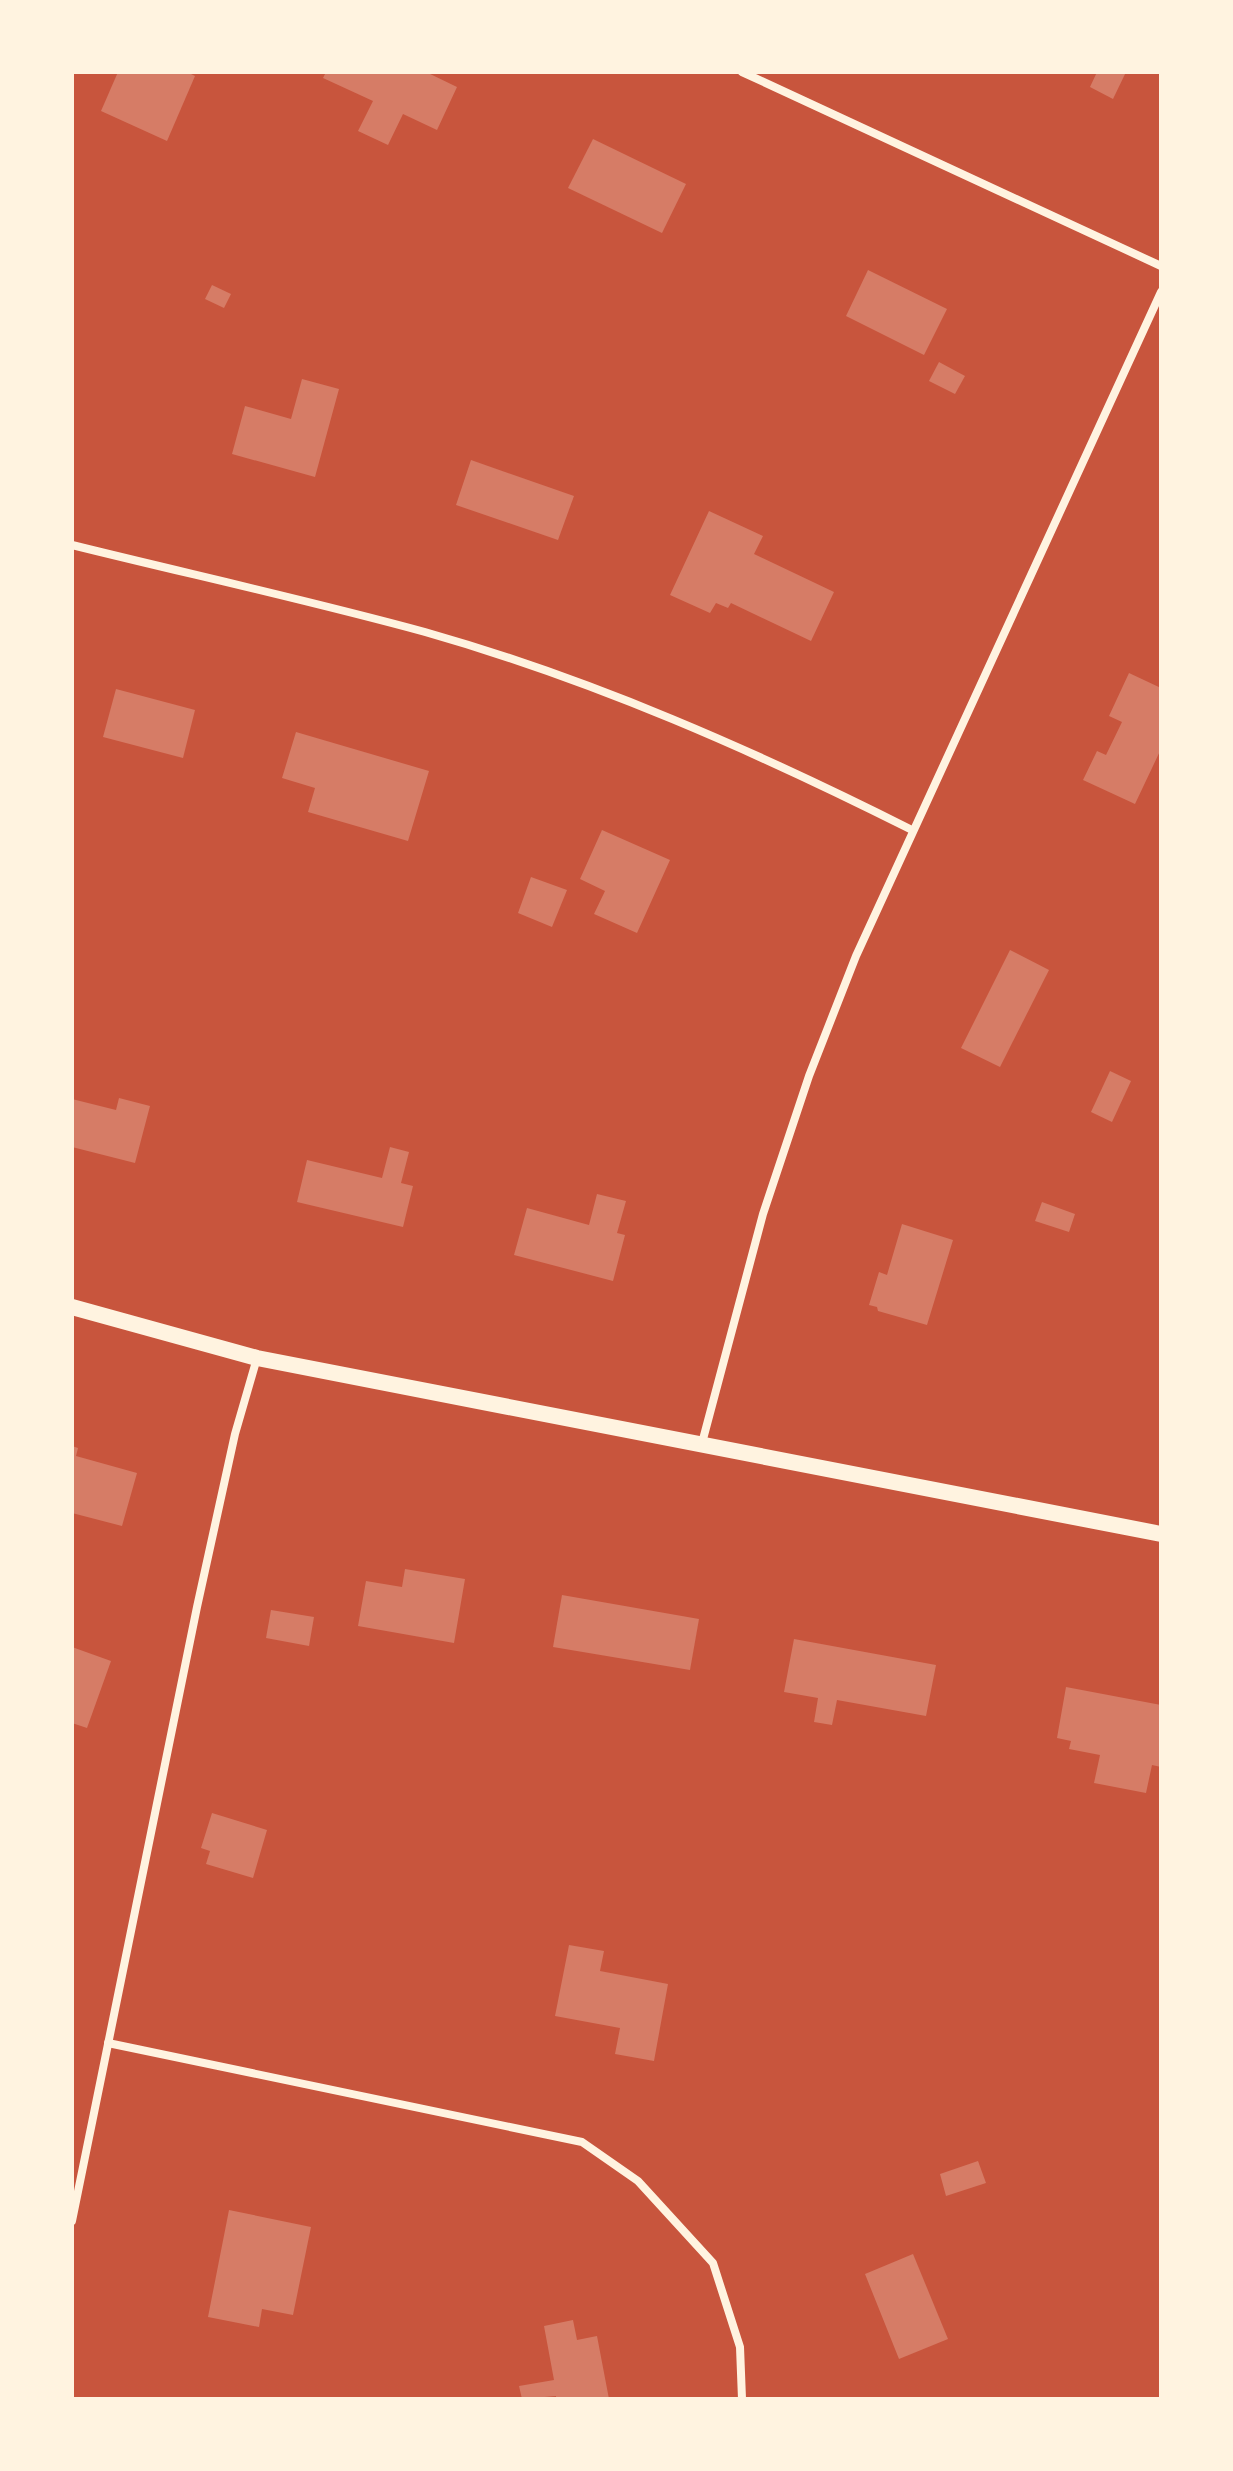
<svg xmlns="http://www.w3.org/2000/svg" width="1233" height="2471" font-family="'Work Sans',sans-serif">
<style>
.building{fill:#d67c66}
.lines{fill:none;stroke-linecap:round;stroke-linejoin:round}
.minor{stroke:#fff3e0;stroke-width:8}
.secondary{stroke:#fff3e0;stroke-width:16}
</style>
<rect width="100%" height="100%" fill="#c8553d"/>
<g class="building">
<path d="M118,72H187L195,76L167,141L101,111Z"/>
<path d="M326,72H426L457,87L437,130L403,114L388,145L358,131L373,101L323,78Z"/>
<path d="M1097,72H1126L1113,99L1090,87Z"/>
<path d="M593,139L686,184L662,233L568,188Z"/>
<path d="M868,270L947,309L924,355L846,316Z"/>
<path d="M212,285L231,294L224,308L205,299Z"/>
<path d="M939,362L965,376L955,394L929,381Z"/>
<path d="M302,379L339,389L315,477L232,454L245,406L291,419Z"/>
<path d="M471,460L574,496L558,540L456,505Z"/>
<path d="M709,511L763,536L754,554L834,592L811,641L731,603L728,608L716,603L710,613L670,595Z"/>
<path d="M1129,673L1161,688V749L1135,804L1083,780L1097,751L1106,755L1122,722L1109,716Z"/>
<path d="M116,689L195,710L183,758L103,737Z"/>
<path d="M296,732L429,771L408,841L308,812L315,788L282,778Z"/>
<path d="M602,830L670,860L637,933L594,914L605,891L580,879Z"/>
<path d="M531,877L567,890L552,927L518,913Z"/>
<path d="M1010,950L1049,970L1000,1067L961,1048Z"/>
<path d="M1110,1071L1131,1081L1112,1122L1091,1112Z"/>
<path d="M119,1098L150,1106L135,1163L72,1147V1099L116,1110Z"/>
<path d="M390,1147L409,1152L401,1183L413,1186L403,1227L297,1202L307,1160L382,1178Z"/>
<path d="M597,1194L626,1201L617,1233L625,1235L613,1281L514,1255L527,1208L589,1225Z"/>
<path d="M1042,1202L1075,1214L1069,1232L1035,1221Z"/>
<path d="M902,1224L953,1240L927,1325L878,1311L877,1307L869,1305L879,1272L887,1275Z"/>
<path d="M72,1446L78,1448L76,1456L137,1473L122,1526L72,1513Z"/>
<path d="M405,1569L465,1579L454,1643L358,1626L366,1581L402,1587Z"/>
<path d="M562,1595L699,1619L690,1670L553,1647Z"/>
<path d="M271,1610L314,1617L309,1646L266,1638Z"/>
<path d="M794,1639L936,1665L926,1716L837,1700L832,1725L814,1722L818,1698L784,1692Z"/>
<path d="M72,1647L111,1661L87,1728L72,1723Z"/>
<path d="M1066,1687L1161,1705V1767L1152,1765L1146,1793L1094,1783L1100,1755L1069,1749L1071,1741L1057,1738Z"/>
<path d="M212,1813L267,1830L253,1878L206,1864L210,1851L201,1848Z"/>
<path d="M569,1945L604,1951L600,1971L668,1984L654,2061L615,2054L620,2028L555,2016Z"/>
<path d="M978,2161L986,2183L946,2196L940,2174Z"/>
<path d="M229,2210L311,2227L293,2315L262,2309L259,2327L208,2317Z"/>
<path d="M913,2254L948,2339L899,2359L865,2274Z"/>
<path d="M573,2320L577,2340L597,2336L609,2399H556V2396L522,2399L519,2386L554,2380L544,2326Z"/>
</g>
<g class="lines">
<g class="minor">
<path d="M742,72L1161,266"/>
<path d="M72,545C189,574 308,600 425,632C594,680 755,751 912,830"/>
<path d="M702,1443L763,1214L809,1076L856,956L1161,292"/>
<path d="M108,2043L582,2142L638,2181L713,2263L740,2347L742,2399"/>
<path d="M72,2221L197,1607L235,1434L257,1358"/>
</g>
<path class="secondary" d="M72,1307L257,1358L1161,1534"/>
</g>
<rect width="1233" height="2471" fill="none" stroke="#fff3e0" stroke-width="148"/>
</svg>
